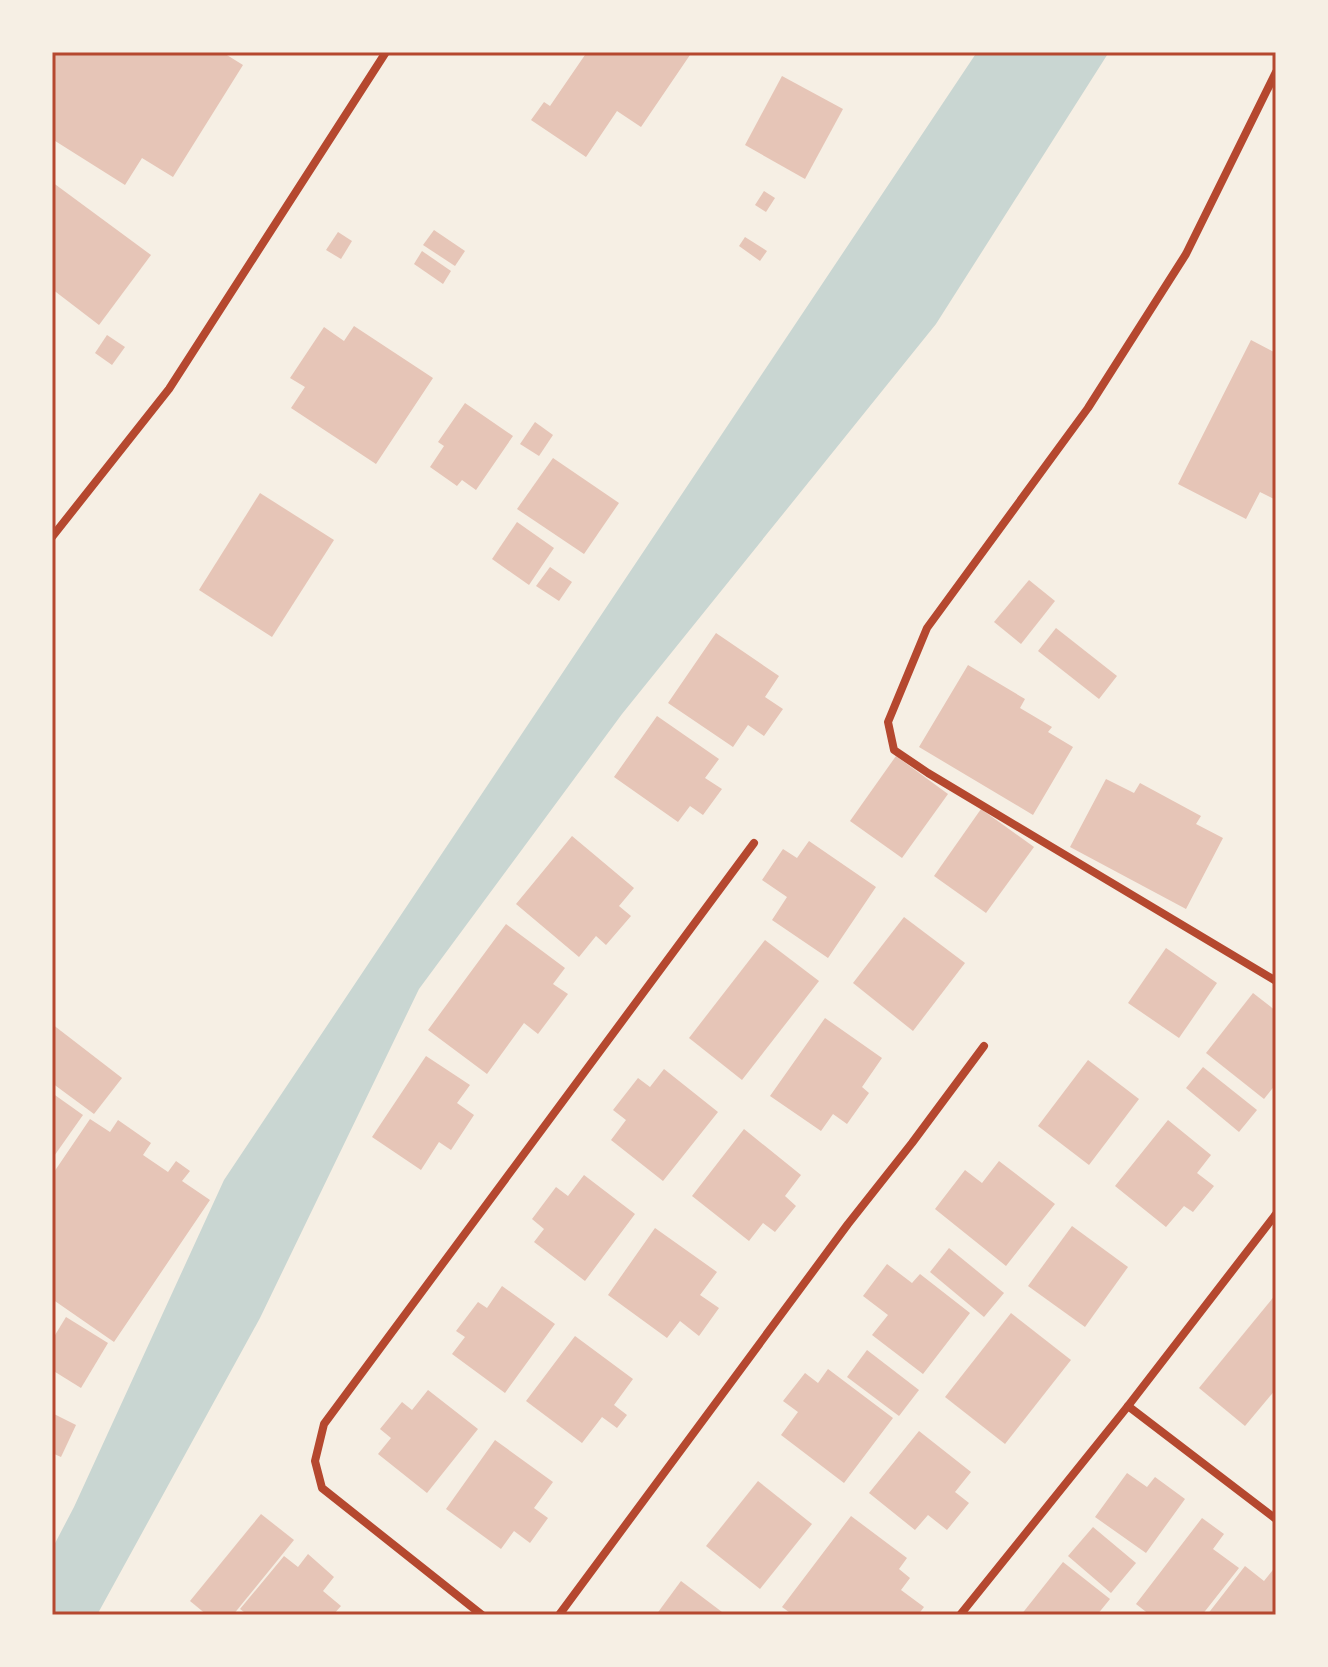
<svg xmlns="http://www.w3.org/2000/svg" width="1328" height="1667" font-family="'Public Sans',sans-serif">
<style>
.water{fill:#c9d6d2}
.building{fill:#e6c5b7}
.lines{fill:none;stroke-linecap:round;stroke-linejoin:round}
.minor{stroke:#b5482f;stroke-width:8}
.neatline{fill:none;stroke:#b5482f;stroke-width:3}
</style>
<rect width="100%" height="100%" fill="#f6efe4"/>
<path class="water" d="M977,52H1109L936,324L622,714L419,989L260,1318L97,1615H52V1549L74,1507L224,1180Z"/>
<g class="building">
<path d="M52,52H222L243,65L173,177L142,158L125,185L52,139Z"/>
<path d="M587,52H692L641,127L617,111L586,157L531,120L544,102L550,106Z"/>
<path d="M782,76L843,109L805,179L745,145Z"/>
<path d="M52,182L151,255L99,325L52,289Z"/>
<path d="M764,191L775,198L766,212L755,205Z"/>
<path d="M434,230L465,251L455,266L423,245Z"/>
<path d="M338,232L352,241L341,259L326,250Z"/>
<path d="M745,237L767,251L760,261L739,246Z"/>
<path d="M422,251L451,271L443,284L414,264Z"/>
<path d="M354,326L433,378L376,464L291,408L305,387L290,378L324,327L344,341Z"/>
<path d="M107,335L125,347L112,365L95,353Z"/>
<path d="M1251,340L1276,353V500L1260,492L1246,519L1178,484Z"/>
<path d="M465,403L513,436L476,490L462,480L457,486L430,467L444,446L438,442Z"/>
<path d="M535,422L553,435L539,456L520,444Z"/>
<path d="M553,458L619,503L584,554L517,509Z"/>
<path d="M260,493L334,540L272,637L199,590Z"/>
<path d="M517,522L554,548L529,585L492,559Z"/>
<path d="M550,567L572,582L559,601L536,586Z"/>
<path d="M1029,580L1055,601L1021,644L994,622Z"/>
<path d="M1056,628L1117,676L1099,699L1038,651Z"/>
<path d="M716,633L779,676L765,697L783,709L764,736L748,725L733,747L668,703Z"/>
<path d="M968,665L1025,699L1020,708L1052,727L1048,732L1073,747L1033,815L919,747Z"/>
<path d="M657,716L719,759L705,778L722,789L703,815L690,806L678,822L614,777Z"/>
<path d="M896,756L948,794L902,858L850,821Z"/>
<path d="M1106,779L1134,793L1140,783L1201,816L1196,824L1223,838L1186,909L1070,847Z"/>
<path d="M981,809L1034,847L986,913L934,876Z"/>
<path d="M572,836L634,888L619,906L631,916L606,945L596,936L579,957L516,904Z"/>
<path d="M809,841L876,887L828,958L772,920L787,897L762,880L783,849L797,858Z"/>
<path d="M904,917L965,963L913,1031L853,983Z"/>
<path d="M506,924L565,968L553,984L568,994L538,1034L524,1023L487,1074L428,1030Z"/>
<path d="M765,940L819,981L742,1080L689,1038Z"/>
<path d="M1166,948L1217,983L1179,1038L1128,1003Z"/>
<path d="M1253,993L1276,1011V1084L1264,1099L1206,1053Z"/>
<path d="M825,1018L882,1058L862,1087L869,1093L847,1124L833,1114L821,1131L770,1096Z"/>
<path d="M52,1024L122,1078L94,1114L52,1083Z"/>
<path d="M426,1056L470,1085L457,1103L474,1115L451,1150L439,1142L421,1170L372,1137Z"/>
<path d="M1088,1060L1139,1099L1089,1165L1038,1126Z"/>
<path d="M1203,1067L1257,1110L1239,1132L1186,1088Z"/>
<path d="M664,1069L718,1112L663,1181L611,1140L626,1120L613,1110L638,1078L650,1087Z"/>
<path d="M52,1093L83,1115L52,1159Z"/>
<path d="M90,1119L110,1132L118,1120L151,1143L143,1155L168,1172L176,1161L190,1171L182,1181L210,1200L114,1342L52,1299V1175Z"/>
<path d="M1168,1120L1211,1155L1197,1173L1214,1186L1193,1212L1184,1206L1166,1227L1115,1186Z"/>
<path d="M744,1129L801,1175L785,1196L796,1206L775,1232L763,1223L749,1241L692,1196Z"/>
<path d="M999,1161L1055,1204L1006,1266L935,1209L965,1170L982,1183Z"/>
<path d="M584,1175L635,1214L585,1281L534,1242L544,1229L532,1219L556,1187L568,1196Z"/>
<path d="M1072,1226L1128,1267L1085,1327L1028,1286Z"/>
<path d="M655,1228L717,1272L700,1295L719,1308L699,1336L680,1321L667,1338L608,1295Z"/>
<path d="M949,1248L1004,1293L984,1317L930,1272Z"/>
<path d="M887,1264L912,1283L920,1274L970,1313L923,1374L872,1335L888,1315L863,1296Z"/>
<path d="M502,1286L555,1324L505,1393L452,1354L465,1337L456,1331L478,1302L487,1308Z"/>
<path d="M1276,1294V1389L1245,1426L1199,1388Z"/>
<path d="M1011,1313L1071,1360L1005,1444L945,1397Z"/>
<path d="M66,1317L108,1343L81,1388L52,1370V1340Z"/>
<path d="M575,1336L633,1379L614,1405L627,1415L617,1428L602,1417L582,1443L526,1401Z"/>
<path d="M867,1350L919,1390L899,1416L847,1377Z"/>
<path d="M828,1369L893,1418L844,1483L781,1435L798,1412L783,1401L805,1373L818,1383Z"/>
<path d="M428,1390L478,1429L427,1493L378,1454L391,1438L380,1429L402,1402L412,1410Z"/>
<path d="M52,1413L76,1425L61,1457L52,1453Z"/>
<path d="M919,1431L971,1472L955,1492L969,1503L947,1530L928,1515L915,1530L869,1493Z"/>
<path d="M495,1440L553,1482L534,1508L548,1518L530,1543L514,1531L501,1549L446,1509Z"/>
<path d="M1127,1473L1147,1487L1155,1477L1185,1499L1146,1553L1095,1517Z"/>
<path d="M758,1481L812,1524L760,1589L706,1546Z"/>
<path d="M261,1514L294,1540L233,1615H207L190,1601Z"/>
<path d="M851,1516L907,1558L899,1569L910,1578L901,1590L924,1607L918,1615H793L782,1607Z"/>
<path d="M1202,1518L1224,1534L1213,1549L1239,1568L1202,1615H1150L1136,1604Z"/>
<path d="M1093,1527L1136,1563L1111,1593L1068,1556Z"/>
<path d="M308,1554L334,1577L323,1591L341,1606L333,1615H248L240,1609L284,1556L298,1567Z"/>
<path d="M1063,1562L1110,1599L1097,1615H1021Z"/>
<path d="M1245,1566L1264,1581L1276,1566V1615H1207Z"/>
<path d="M681,1581L726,1615H656Z"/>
</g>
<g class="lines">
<g class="minor">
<path d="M1276,72L1186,254L1088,408L927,628L888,722L894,750L928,773L1276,981"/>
<path d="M52,537L169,389L386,52"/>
<path d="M1128,1406L1276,1519"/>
<path d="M482,1615L322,1488L315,1461L324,1424L754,843"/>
<path d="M559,1615L848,1224L912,1143L984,1046"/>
<path d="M960,1615L1128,1406L1276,1214"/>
</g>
</g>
<rect width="1328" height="1667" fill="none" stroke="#f6efe4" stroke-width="108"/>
<rect x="54" y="54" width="1220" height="1559" class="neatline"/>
</svg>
